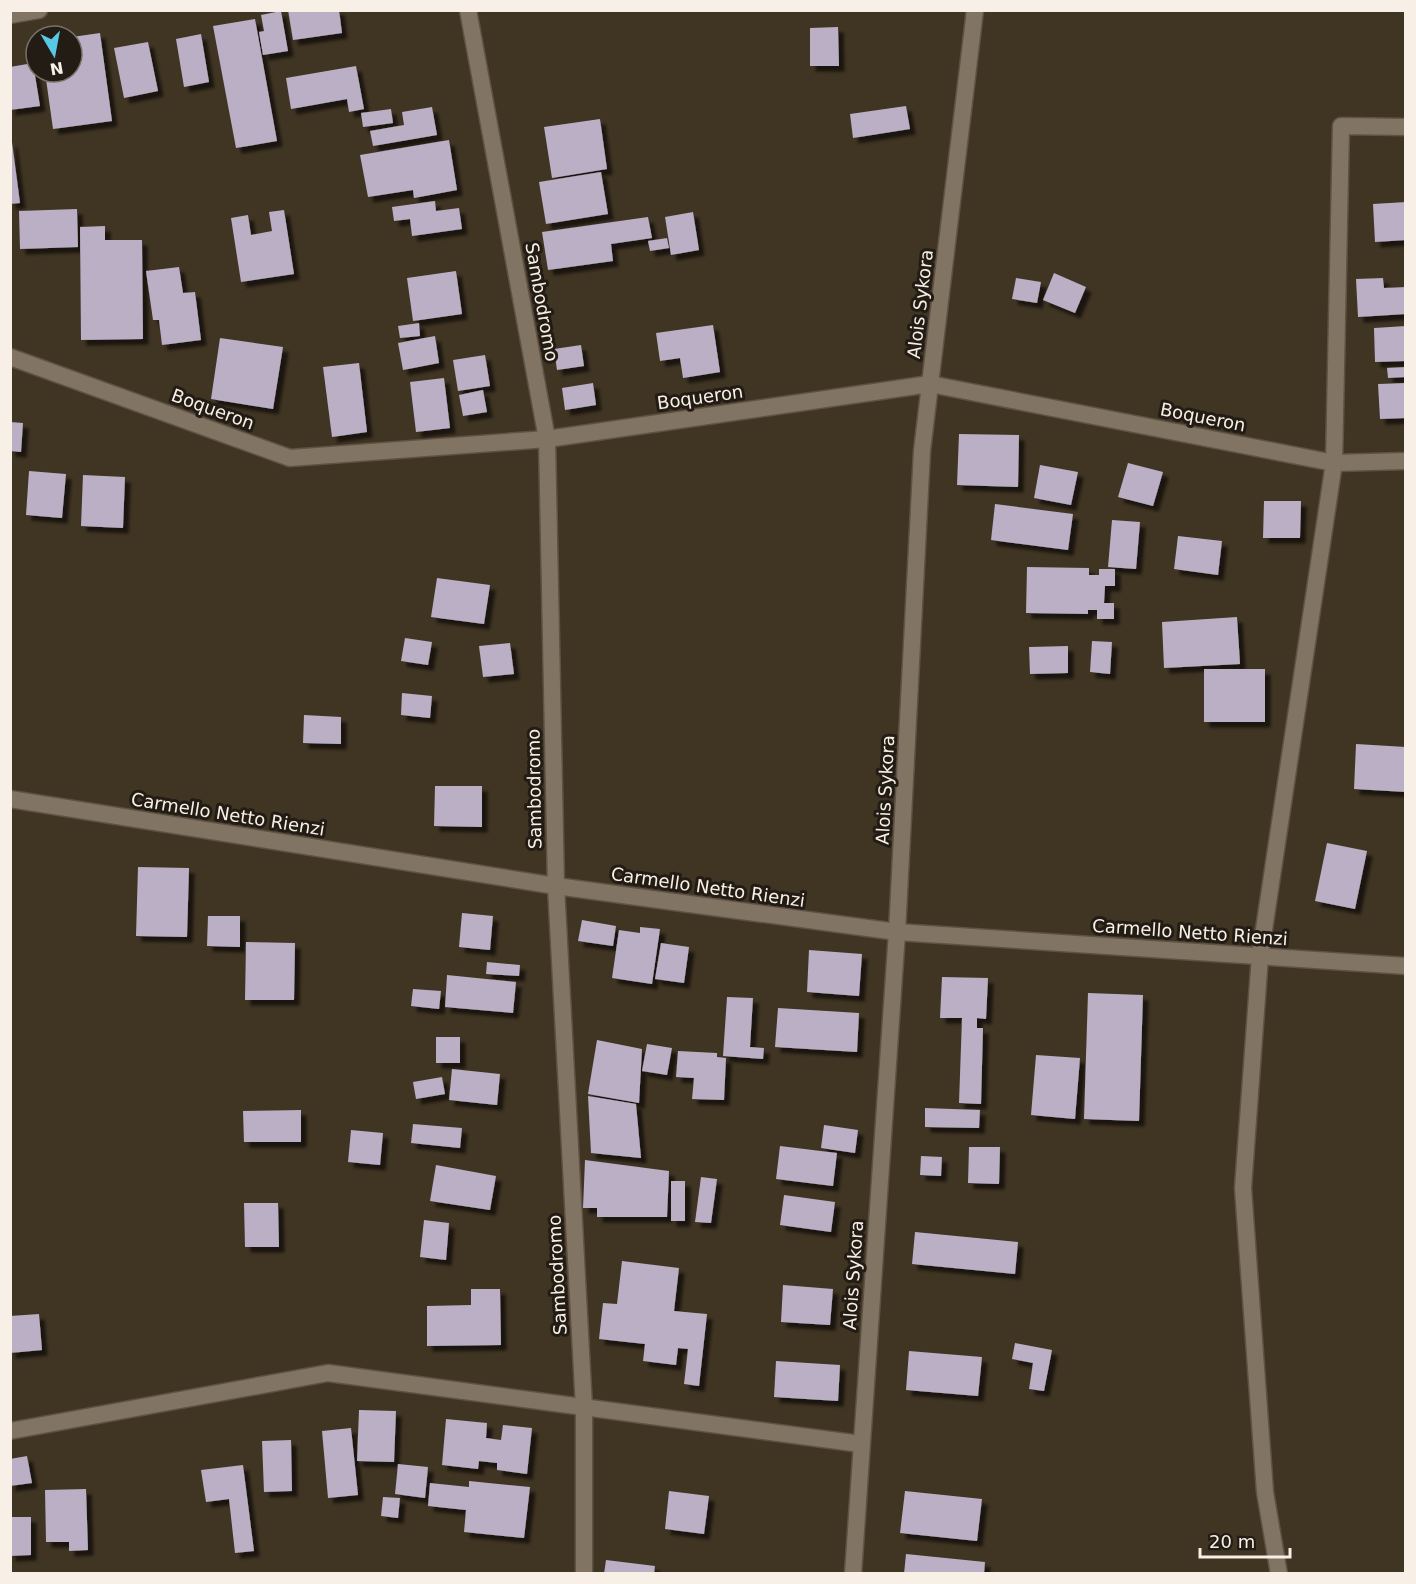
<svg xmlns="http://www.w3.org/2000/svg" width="1416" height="1584" font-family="'DejaVu Sans',sans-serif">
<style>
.building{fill:#baafc5;filter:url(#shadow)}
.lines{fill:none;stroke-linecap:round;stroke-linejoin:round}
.minor-casing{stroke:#5d5244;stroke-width:19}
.tertiary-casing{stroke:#5d5244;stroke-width:19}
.minor{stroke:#827462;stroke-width:16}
.tertiary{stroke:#827462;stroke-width:16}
.labels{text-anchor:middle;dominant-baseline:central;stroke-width:6;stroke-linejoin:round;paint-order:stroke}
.street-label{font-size:18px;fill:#f8f0e6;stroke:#221c15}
</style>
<defs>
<filter id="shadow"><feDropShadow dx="5.5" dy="5.5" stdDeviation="1.5" flood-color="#0009"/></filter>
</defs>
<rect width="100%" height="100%" fill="#403423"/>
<g class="building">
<path d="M288,10H339L342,33L293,40Z"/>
<path d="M281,11L288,51L263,55L259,32L264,31L261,15Z"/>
<path d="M255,19L277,141L236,148L213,26Z"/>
<path d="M838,27L839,66H810V28Z"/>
<path d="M100,33L112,121L53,129L45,72H72V37Z"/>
<path d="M201,34L209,82L184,87L176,39Z"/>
<path d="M148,42L158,91L124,98L114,48Z"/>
<path d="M33,63L40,106L10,110V67Z"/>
<path d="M356,66L364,109L349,112L347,99L291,109L286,78Z"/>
<path d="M906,106L910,129L853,138L850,114Z"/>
<path d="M432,107L437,135L373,146L370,131L404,125L402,112Z"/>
<path d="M391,109L393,123L363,127L361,113Z"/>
<path d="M600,119L607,169L552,178L544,127Z"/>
<path d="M449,140L457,190L414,198L413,190L368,197L360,155Z"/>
<path d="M10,142H12L20,203L10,204Z"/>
<path d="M601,172L608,214L546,224L539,182Z"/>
<path d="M435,201L436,211L459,208L462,229L412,236L410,219L394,221L392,207Z"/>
<path d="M1406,202V240L1375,242L1373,204Z"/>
<path d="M77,209L78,247L20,249L19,211Z"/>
<path d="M284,210L294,274L241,282L231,218L248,215L251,235L272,231L269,212Z"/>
<path d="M693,212L699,250L671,255L665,217Z"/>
<path d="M648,217L652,238L611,244L613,261L548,270L542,232Z"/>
<path d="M105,226V240H142L143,339L81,340L80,227Z"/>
<path d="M667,238L669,248L650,251L648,241Z"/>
<path d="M179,267L183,293L195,292L201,340L162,345L159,320H153L146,271Z"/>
<path d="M456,271L462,314L413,321L407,278Z"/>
<path d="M1054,273L1086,287L1075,313L1043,300Z"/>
<path d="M1016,278L1041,282L1037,303L1012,299Z"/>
<path d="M1383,278L1384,288L1406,287V314L1358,317L1356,279Z"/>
<path d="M419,323L420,336L400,338L398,326Z"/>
<path d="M713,325L720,372L683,378L680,358L660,361L656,333Z"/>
<path d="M1406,326V361L1375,362L1374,328Z"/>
<path d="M435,336L439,363L403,370L398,343Z"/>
<path d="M220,338L283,347L273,409L211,399Z"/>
<path d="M581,345L584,366L557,370L554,349Z"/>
<path d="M485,355L490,386L458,391L453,360Z"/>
<path d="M359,363L367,432L332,437L323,367Z"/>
<path d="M1406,367V377L1388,378L1387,368Z"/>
<path d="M444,378L450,428L416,432L410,382Z"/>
<path d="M593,383L596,405L565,410L562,388Z"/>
<path d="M1406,383V418L1380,419L1378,384Z"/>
<path d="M483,390L487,412L463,416L459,395Z"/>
<path d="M10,422L23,423L21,452L10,451Z"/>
<path d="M959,434L1019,435L1018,487L957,485Z"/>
<path d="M1128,463L1163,472L1153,506L1118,497Z"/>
<path d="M1040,465L1078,472L1071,505L1034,498Z"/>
<path d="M29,471L66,474L62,518L26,515Z"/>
<path d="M83,475L125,477L123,528L81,526Z"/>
<path d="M1264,501H1301L1300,538H1263Z"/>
<path d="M995,504L1073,514L1068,550L991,540Z"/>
<path d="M1112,520L1140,522L1136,569L1108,567Z"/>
<path d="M1178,536L1222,541L1218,575L1174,569Z"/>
<path d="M1027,567L1089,568V575H1099V569H1115V586H1105L1104,603H1114V619H1097V610H1088V614L1026,613Z"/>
<path d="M437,578L490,585L484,624L431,617Z"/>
<path d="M1237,617L1240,664L1164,668L1162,622Z"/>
<path d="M405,638L432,642L428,665L401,661Z"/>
<path d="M1092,641L1112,642L1110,674L1090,672Z"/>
<path d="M510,643L514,674L483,677L479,646Z"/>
<path d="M1068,646V673L1030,674L1029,647Z"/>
<rect x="1204" y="669" width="61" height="53"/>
<path d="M402,693L432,696L430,718L401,715Z"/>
<path d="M304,715L341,717V744L303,743Z"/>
<path d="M1356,744L1406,747V792L1354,789Z"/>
<path d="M435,786H482V827L434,826Z"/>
<path d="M1327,843L1367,851L1355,909L1315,901Z"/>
<path d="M138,867L189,868L187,937L136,936Z"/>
<path d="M462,913L493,916L490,950L459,947Z"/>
<path d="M208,916H240V947L207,946Z"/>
<path d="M582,920L616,926L613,946L578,941Z"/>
<path d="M640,927L660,929L652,984L612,978L619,930L640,933Z"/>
<path d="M246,942L295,943L294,1000H245Z"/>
<path d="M661,943L689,947L684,983L655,979Z"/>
<path d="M809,950L862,954L859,996L807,992Z"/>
<path d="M487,962L520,965L519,976L486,974Z"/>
<path d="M447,975L516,982L513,1013L445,1007Z"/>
<path d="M942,977L988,978L986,1019L977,1018V1028H983L981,1104L959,1103L962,1018H940Z"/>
<path d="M413,989L441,991L439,1009L411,1006Z"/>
<path d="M1088,993L1143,995L1139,1121L1084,1119Z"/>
<path d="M727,997L753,998L750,1047L764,1048L763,1059L723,1056Z"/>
<path d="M778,1008L859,1013L857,1052L775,1047Z"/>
<rect x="436" y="1037" width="24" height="26"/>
<path d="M597,1040L642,1049L639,1103L588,1094Z"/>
<path d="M647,1044L672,1048L667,1075L642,1071Z"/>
<path d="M678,1051L717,1053V1057L726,1058L724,1100L692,1099L694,1078L676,1077Z"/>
<path d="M1036,1055L1080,1058L1075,1119L1031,1115Z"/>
<path d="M452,1069L500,1074L497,1105L449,1100Z"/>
<path d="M442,1077L445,1094L416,1099L413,1082Z"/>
<path d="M588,1096L636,1104L641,1158L591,1153Z"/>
<path d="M925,1108L980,1110L979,1128L925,1127Z"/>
<path d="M301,1110V1142H244L243,1111Z"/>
<path d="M413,1124L462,1128L460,1148L411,1143Z"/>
<path d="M824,1125L858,1130L855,1153L821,1148Z"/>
<path d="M351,1130L383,1133L380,1165L348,1162Z"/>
<path d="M780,1146L837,1153L833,1186L776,1179Z"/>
<path d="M969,1147H1000L999,1184L968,1183Z"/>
<path d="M921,1156L942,1157L941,1176L920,1175Z"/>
<path d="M585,1160L669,1171L667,1217H597V1208H583Z"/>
<path d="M436,1165L496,1176L490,1210L430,1201Z"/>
<path d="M701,1177L717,1179L711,1223L695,1222Z"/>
<rect x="671" y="1181" width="14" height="40"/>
<path d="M784,1195L835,1202L831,1232L780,1225Z"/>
<path d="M244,1203H278L279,1247H245Z"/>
<path d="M424,1220L449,1223L446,1260L420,1257Z"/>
<path d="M915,1232L1018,1242L1015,1274L912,1264Z"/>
<path d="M622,1261L679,1268L674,1311L707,1314L699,1386L684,1384L688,1349L678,1348L676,1365L643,1361L645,1344L599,1339L603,1303L617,1304Z"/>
<path d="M783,1285L833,1289L830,1325L781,1322Z"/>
<path d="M471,1289H500L501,1345L427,1346V1306L471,1305Z"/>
<path d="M39,1314L42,1350L10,1353V1316Z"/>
<path d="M1015,1343L1052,1350L1044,1391L1029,1389L1033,1363L1012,1359Z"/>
<path d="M909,1351L982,1357L978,1396L906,1390Z"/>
<path d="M776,1361L840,1365L838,1401L774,1397Z"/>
<path d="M359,1410L396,1411L394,1462L357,1461Z"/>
<path d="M446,1419L487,1423L486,1438L501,1440L503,1425L532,1428L527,1474L497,1470V1463L479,1461L478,1469L442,1465Z"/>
<path d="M351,1428L358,1495L328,1498L322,1431Z"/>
<path d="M291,1440L292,1491L264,1492L262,1441Z"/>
<path d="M27,1456L32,1483L10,1486V1459Z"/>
<path d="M398,1464L428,1467L425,1498L395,1494Z"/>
<path d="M243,1465L254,1551L235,1553L229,1499L206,1502L201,1470Z"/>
<path d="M469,1481L530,1487L524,1538L464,1532L466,1510L428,1506L430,1483L469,1487Z"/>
<path d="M86,1489L88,1550L69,1551V1542H46L45,1490Z"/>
<path d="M669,1491L709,1496L704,1534L665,1529Z"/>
<path d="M905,1491L982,1499L977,1541L900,1533Z"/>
<path d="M383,1497L400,1498L398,1518L381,1516Z"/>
<path d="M10,1517H31V1555L10,1556Z"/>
<path d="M906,1554L985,1562L984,1574H904Z"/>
<path d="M606,1560L655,1566L654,1574H604Z"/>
</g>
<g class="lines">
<g class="minor-casing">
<g id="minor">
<path d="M468,10L547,439L556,886L584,1408V1574"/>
<path d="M10,15L39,10"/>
<path d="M10,357L290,458L547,439L930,384L1334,463L1406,461"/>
<path d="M10,799L556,886L897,932L1406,966"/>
<path d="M10,1431L328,1373L861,1444"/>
<path d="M1279,1574L1265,1492L1243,1188L1260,956L1334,463L1341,126L1406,127"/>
</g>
</g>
<g class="tertiary-casing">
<path id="tertiary" d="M853,1574L897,932L922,451L975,10"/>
</g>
<use href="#minor" class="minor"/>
<use href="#tertiary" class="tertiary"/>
</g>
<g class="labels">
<g class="street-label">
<text transform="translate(542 302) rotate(80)">Sambodromo</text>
<text transform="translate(920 304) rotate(-83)">Alois Sykora</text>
<text transform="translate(700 397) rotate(-8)">Boqueron</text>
<text transform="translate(213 409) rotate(20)">Boqueron</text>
<text transform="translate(1203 417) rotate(11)">Boqueron</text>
<text transform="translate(534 789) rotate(-91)">Sambodromo</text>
<text transform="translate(885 790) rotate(-87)">Alois Sykora</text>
<text transform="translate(228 814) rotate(9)">Carmello Netto Rienzi</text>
<text transform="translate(708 887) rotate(8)">Carmello Netto Rienzi</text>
<text transform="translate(1190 932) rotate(4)">Carmello Netto Rienzi</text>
<text transform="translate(557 1275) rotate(-93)">Sambodromo</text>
<text transform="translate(853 1275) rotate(-86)">Alois Sykora</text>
</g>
</g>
<rect width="1416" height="1584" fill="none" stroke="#f8f0e6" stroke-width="24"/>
<g transform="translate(54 54) rotate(170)"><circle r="28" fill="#221c15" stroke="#787169" stroke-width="1.5"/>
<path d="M0-4.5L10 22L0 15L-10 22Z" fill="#59c8e5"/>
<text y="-9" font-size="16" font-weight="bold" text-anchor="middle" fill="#f8f0e6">N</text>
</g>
<path d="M1200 1548v9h90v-9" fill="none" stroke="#f8f0e6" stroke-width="3"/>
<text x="1209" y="1548" font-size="18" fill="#f8f0e6" stroke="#221c15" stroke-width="4.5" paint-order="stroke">20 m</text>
</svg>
